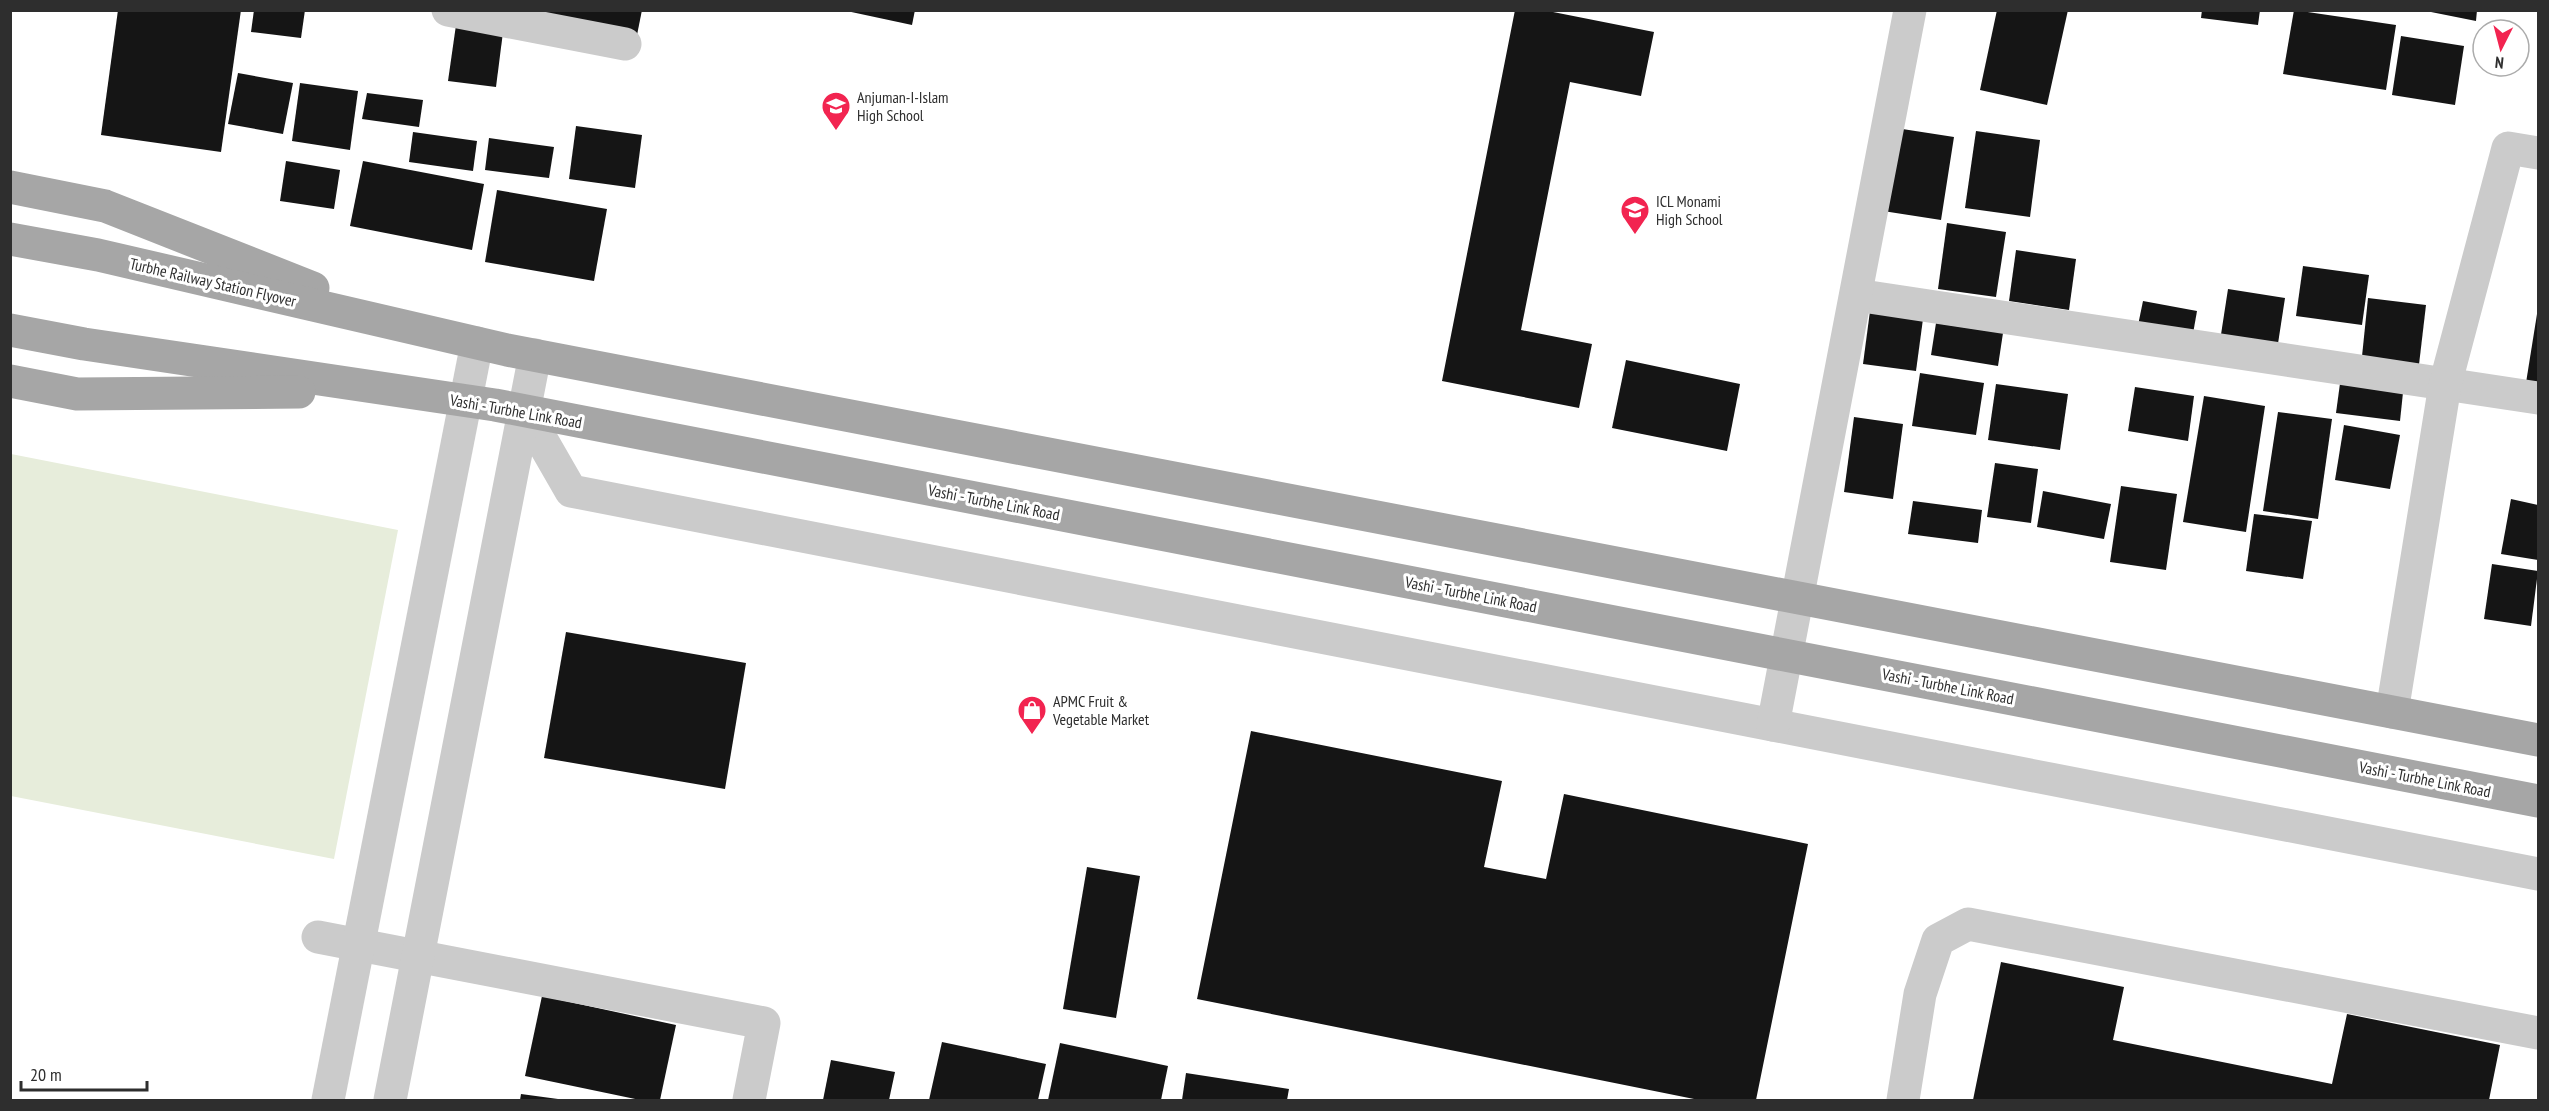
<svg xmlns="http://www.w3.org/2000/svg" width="2549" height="1111" font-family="'PT Sans Narrow',sans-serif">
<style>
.green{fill:#e7eddb}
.building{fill:#151515}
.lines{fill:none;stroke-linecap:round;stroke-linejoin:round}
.minor{stroke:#cbcbcb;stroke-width:33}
.major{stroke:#a6a6a6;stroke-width:33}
.labels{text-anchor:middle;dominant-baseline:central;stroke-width:6;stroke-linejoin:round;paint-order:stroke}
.poi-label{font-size:16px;fill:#2e2e2e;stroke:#fff;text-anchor:start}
.street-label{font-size:16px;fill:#2e2e2e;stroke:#fff}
</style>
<rect width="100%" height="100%" fill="#fff"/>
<path class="green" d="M11,454L398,530L334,859L11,796Z"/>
<g class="building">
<path d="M118,10H241L221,152L101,135Z"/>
<path d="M254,10H305L301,38L251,32Z"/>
<path d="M515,10H642L637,35Z"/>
<path d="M842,10H915L912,25Z"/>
<path d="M1515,10H1543L1654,32L1641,96L1570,82L1521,330L1592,344L1579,408L1442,381Z"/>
<path d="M1997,10H2068L2047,105L1980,90Z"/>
<path d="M2202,10H2260L2258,25L2201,18Z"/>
<path d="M2294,10L2396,25L2386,90L2283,74Z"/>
<path d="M2421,10H2477L2476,21Z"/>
<path d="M456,25L503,32L496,87L448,81Z"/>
<path d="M2401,36L2464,46L2455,105L2392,95Z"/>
<path d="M238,73L293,83L283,134L228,124Z"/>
<path d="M300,83L358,91L350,150L292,141Z"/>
<path d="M367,93L423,100L419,127L362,119Z"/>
<path d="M576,126L642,135L635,188L569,179Z"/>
<path d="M1896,128L1954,137L1941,220L1883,211Z"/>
<path d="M1976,131L2040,140L2030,217L1965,208Z"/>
<path d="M413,132L477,141L473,171L409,162Z"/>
<path d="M489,138L554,147L549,178L485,170Z"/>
<path d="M286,161L340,170L334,209L280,201Z"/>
<path d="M363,161L484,184L472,250L350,226Z"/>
<path d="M497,190L607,209L594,281L485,262Z"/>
<path d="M1947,223L2006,232L1996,297L1938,289Z"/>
<path d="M2016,250L2076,259L2069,310L2009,301Z"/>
<path d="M2303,266L2369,275L2362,325L2296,316Z"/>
<path d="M2228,289L2285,298L2277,350L2220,341Z"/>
<path d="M2368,298L2426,305L2418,373L2361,366Z"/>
<path d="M2143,301L2197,311L2191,345L2136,335Z"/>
<path d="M1870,311L1923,319L1916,371L1863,364Z"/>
<path d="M2537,314H2538V391L2525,389Z"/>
<path d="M1936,323L2003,333L1998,366L1931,355Z"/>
<path d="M1626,360L1740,384L1727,451L1612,428Z"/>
<path d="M1920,373L1984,383L1976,435L1912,426Z"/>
<path d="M2341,376L2404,383L2400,421L2336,413Z"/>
<path d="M1996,384L2068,394L2060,450L1988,440Z"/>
<path d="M2135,387L2194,396L2188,441L2128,431Z"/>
<path d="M2204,396L2265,406L2246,532L2183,522Z"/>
<path d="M2278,412L2332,419L2318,519L2263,511Z"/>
<path d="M1854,417L1903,424L1893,499L1844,492Z"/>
<path d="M2344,425L2400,435L2390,489L2335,480Z"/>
<path d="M1995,463L2038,469L2031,523L1987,517Z"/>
<path d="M2121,486L2177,494L2166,570L2110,562Z"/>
<path d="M2043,491L2111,504L2104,539L2037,527Z"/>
<path d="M2511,499L2538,505V560L2501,554Z"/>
<path d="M1913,501L1982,510L1978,543L1908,534Z"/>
<path d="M2254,514L2312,521L2303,579L2246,571Z"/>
<path d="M2492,564L2538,571L2531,626L2484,619Z"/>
<path d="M566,632L746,663L725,789L544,758Z"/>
<path d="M1251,731L1502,781L1484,867L1546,879L1564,794L1808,844L1756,1100H1699L1197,999Z"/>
<path d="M1087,867L1140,876L1116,1018L1063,1009Z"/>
<path d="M2001,962L2124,987L2113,1040L2332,1084L2347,1014L2500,1045L2489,1100H1973Z"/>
<path d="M542,996L676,1025L660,1100H640L525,1076Z"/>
<path d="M942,1042L1046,1064L1038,1100H929Z"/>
<path d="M1060,1043L1168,1066L1161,1100H1048Z"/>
<path d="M831,1060L895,1072L889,1100H823Z"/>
<path d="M1186,1073L1289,1089L1287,1100H1182Z"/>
<path d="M521,1094L558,1099V1100H520Z"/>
</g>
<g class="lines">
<g class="minor">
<path d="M448,10L625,44"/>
<path d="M1856,295L2538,398"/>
<path d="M525,411L571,491L2538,874"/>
<path d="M2392,712L2445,385L2508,148L2538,153"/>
<path d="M1773,725L1910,10"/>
<path d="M318,937L764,1023L749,1100"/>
<path d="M328,1100L477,343"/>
<path d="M390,1100L535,355"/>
<path d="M1903,1100L1920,994L1938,940L1968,924L2538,1033"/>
</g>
<g class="major">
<path d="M10,187L105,206L313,288"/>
<path d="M10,239L98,255L507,350L2538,740"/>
<path d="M10,330L84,344L495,405L2538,801"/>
<path d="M10,381L77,394L299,392"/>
</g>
</g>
<defs>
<g id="school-pin" transform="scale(1.5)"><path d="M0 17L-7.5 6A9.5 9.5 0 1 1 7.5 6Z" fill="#f22450" stroke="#fff"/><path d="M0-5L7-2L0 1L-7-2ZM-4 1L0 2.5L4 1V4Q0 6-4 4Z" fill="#fff"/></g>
<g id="shop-pin" transform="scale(1.5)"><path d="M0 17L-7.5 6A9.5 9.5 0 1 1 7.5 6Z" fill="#f22450" stroke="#fff"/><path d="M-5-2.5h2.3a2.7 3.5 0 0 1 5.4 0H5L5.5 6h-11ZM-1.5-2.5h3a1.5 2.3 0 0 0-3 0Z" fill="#fff"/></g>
</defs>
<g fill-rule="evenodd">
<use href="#school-pin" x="836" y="106"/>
<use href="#school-pin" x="1635" y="210"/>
<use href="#shop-pin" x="1032" y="710"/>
</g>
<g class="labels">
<g class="poi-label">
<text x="857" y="97">Anjuman-I-Islam<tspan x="857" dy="18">High School</tspan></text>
<text x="1656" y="201">ICL Monami<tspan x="1656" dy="18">High School</tspan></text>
<text x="1053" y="701">APMC Fruit &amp;<tspan x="1053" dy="18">Vegetable Market</tspan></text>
</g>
<g class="street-label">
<text transform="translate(213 282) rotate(13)">Turbhe Railway Station Flyover</text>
<text transform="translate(516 411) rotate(10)">Vashi - Turbhe Link Road</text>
<text transform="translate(994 502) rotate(11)">Vashi - Turbhe Link Road</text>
<text transform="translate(1471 594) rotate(11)">Vashi - Turbhe Link Road</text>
<text transform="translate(1948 686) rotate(11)">Vashi - Turbhe Link Road</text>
<text transform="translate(2425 779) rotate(11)">Vashi - Turbhe Link Road</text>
</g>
</g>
<rect width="2549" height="1111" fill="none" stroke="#2e2e2e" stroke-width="24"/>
<g transform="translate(2501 48) rotate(186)"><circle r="28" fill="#ffffff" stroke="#ababab" stroke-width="1.5"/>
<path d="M0-4.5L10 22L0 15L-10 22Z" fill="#f22450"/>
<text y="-9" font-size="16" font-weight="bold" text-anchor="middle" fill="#2e2e2e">N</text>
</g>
<path d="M21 1081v9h126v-9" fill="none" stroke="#2e2e2e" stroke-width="3"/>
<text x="30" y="1081" font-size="18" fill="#2e2e2e" stroke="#ffffff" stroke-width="4.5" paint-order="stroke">20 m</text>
</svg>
